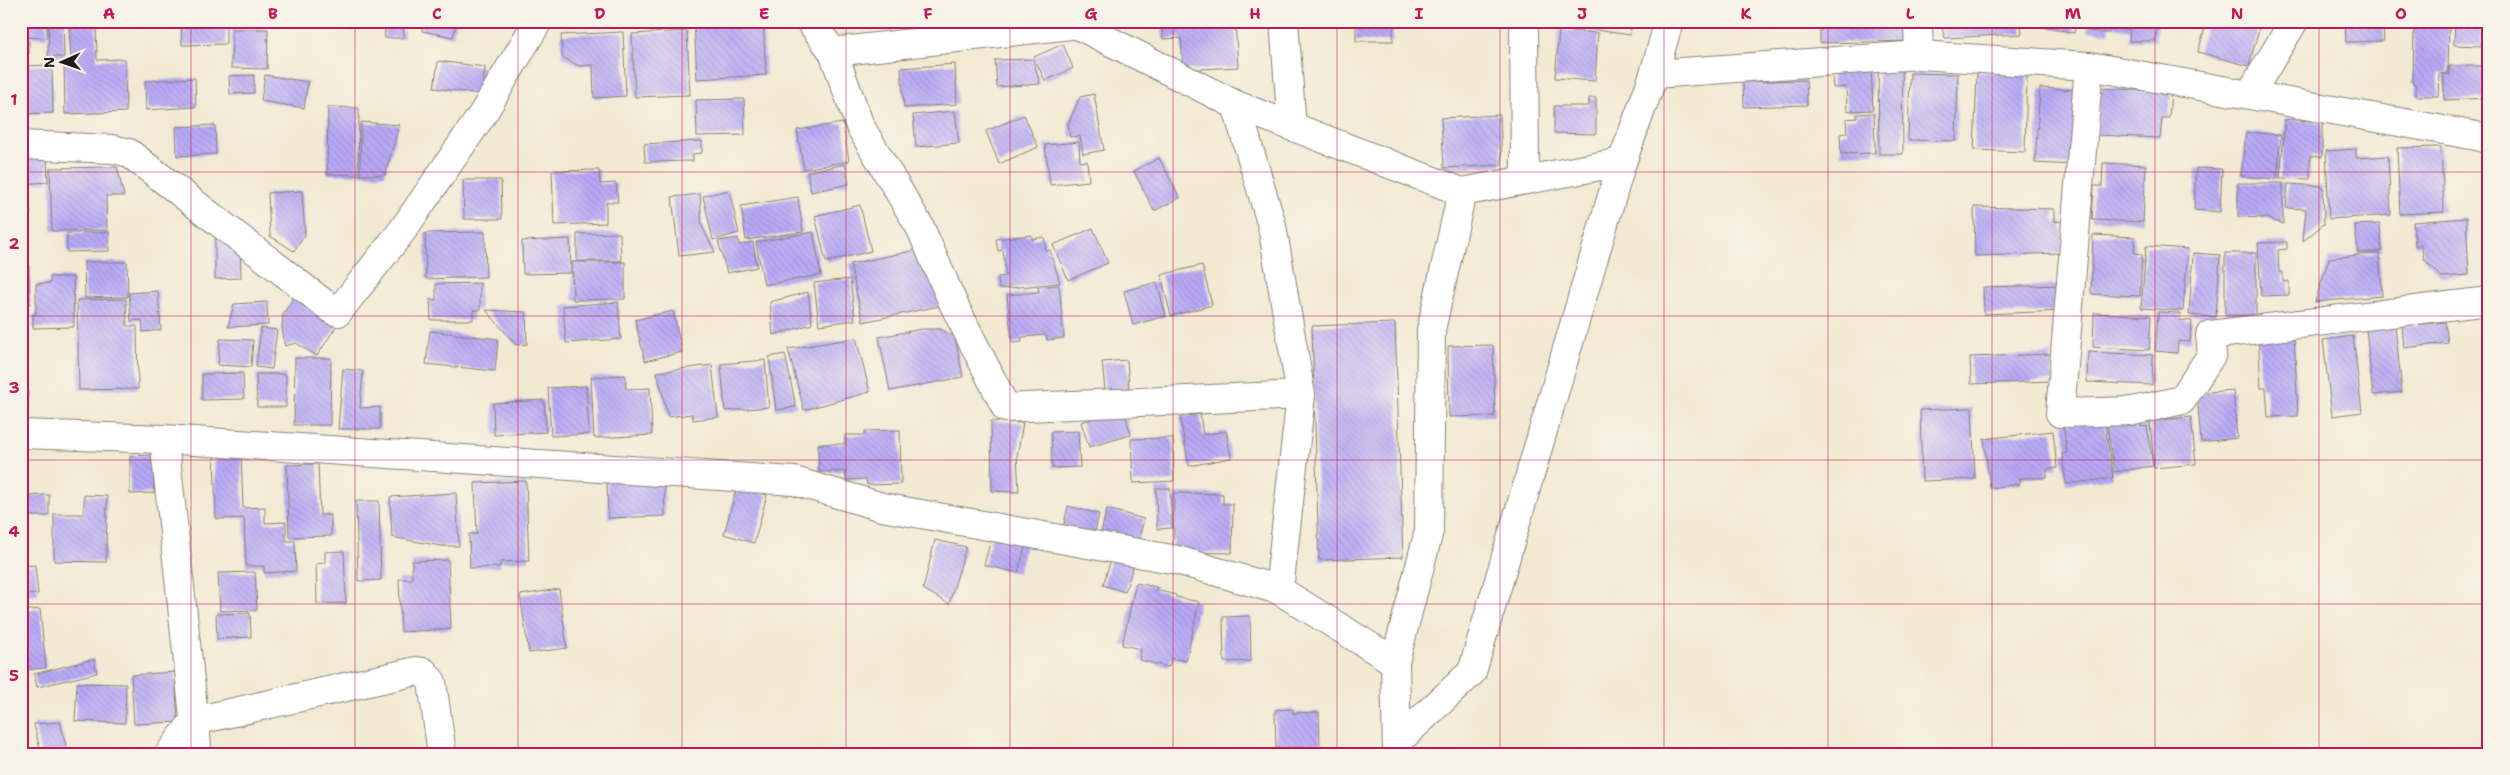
<svg xmlns="http://www.w3.org/2000/svg" width="2510" height="775" font-family="'Shantell Sans',sans-serif">
<style>
.building{fill:url(#building-back-hatch)}
.lines{fill:none;stroke-linecap:round;stroke-linejoin:round}
.minor-casing{stroke:#878277;stroke-width:30}
.minor{stroke:#fff;stroke-width:28}
.grid{fill:none;stroke:#c2185b;stroke-width:1;stroke-opacity:0.55}
.neatline{fill:none;stroke:#c2185b;stroke-width:2}
.grid-label{font-size:16px;text-anchor:middle;font-weight:bold;fill:#c2185b}
</style>
<defs>
<pattern id="building-back-hatch" width="6" height="6" patternUnits="userSpaceOnUse" patternTransform="scale(1.25)"><rect width="6" height="6" fill="#b8a9f6"/><path d="M-1 5l2 2M0 0l6 6M5-1l2 2" fill="none" stroke="#9e91d2"/></pattern>
</defs>
<rect width="100%" height="100%" fill="#f7f3e8"/>
<filter id="ink" filterUnits="userSpaceOnUse"><feTurbulence type="fractalNoise" baseFrequency=".02" numOctaves="2"/><feDisplacementMap in="SourceGraphic" scale="10" xChannelSelector="R" yChannelSelector="G"/><feConvolveMatrix kernelMatrix="1 2 1 2 8 2 1 2 1" color-interpolation-filters="sRGB"/></filter>
<filter id="wash" filterUnits="userSpaceOnUse"><feTurbulence type="fractalNoise" baseFrequency=".0096" numOctaves="4" result="noise"/><feDisplacementMap in="SourceGraphic" scale="20" xChannelSelector="R" yChannelSelector="G"/><feGaussianBlur stdDeviation="1.12" result="paint"/><feColorMatrix in="noise" values="0 0 0 0 0 0 0 0 0 0 0 0 0 0 0 0 0 1.4 0 .05"/><feComposite in="paint" operator="in"/></filter>
<g filter="url(#wash)">
<rect width="100%" height="100%" fill="#f2e9d2"/>
<g id="blocks">
<g class="building">
<path d="M21,21H47V38L21,37Z"/>
<path d="M49,21H63L64,57H48Z"/>
<path d="M69,21H96L97,60L125,59L126,112L65,114L64,60H71Z"/>
<path d="M181,21H226V44L182,45Z"/>
<path d="M348,21H382V24L348,26Z"/>
<path d="M384,21H403L404,38H385Z"/>
<path d="M422,21H457L453,37L422,31Z"/>
<path d="M694,21H763L766,75L697,79Z"/>
<path d="M923,21H942V23L924,25Z"/>
<path d="M1141,21H1235L1238,67L1183,70L1181,38L1163,39L1162,23L1142,25Z"/>
<rect x="1356" y="21" width="37" height="20"/>
<path d="M1549,21H1632L1630,35L1549,23Z"/>
<path d="M1721,21H1755L1752,28Z"/>
<path d="M1820,21H1911L1912,41L1820,43Z"/>
<path d="M1940,21H2021L2022,34L1945,38Z"/>
<path d="M2037,21H2077L2074,33L2036,24Z"/>
<path d="M2089,21H2159L2155,41H2129L2130,30L2110,26L2109,33L2087,31Z"/>
<path d="M2167,21H2200L2199,29L2166,23Z"/>
<path d="M2207,21H2248L2260,25L2249,66L2198,52Z"/>
<path d="M2345,21H2383L2384,41L2346,42Z"/>
<path d="M2414,21H2449L2448,73L2439,74L2438,96H2416V84H2413Z"/>
<path d="M2455,21H2482L2481,46L2454,45Z"/>
<path d="M232,29H268L267,69L231,68Z"/>
<path d="M1559,30L1598,33L1595,81L1555,78Z"/>
<path d="M687,31L690,95L635,97L632,34Z"/>
<path d="M623,32L626,96L594,98L593,65L579,66L562,57L561,35Z"/>
<path d="M21,41H29V54L21,62Z"/>
<path d="M1063,44L1073,68L1045,81L1034,57Z"/>
<path d="M1033,59L1040,84L997,87L995,60Z"/>
<path d="M438,61L485,67L481,94L434,88Z"/>
<path d="M1902,61L1903,154H1879L1878,62Z"/>
<path d="M955,64L957,104L904,108L901,68Z"/>
<path d="M52,65L53,113L22,114L21,66Z"/>
<path d="M1871,65L1873,110L1847,111L1846,87L1833,88L1832,74Z"/>
<path d="M2449,66H2489V98L2444,100V74L2450,75Z"/>
<path d="M1977,72L2027,74L2025,152L1974,150Z"/>
<path d="M1910,73L1958,74L1956,141L1908,140Z"/>
<path d="M254,75V93L230,94L229,76Z"/>
<path d="M265,75L308,82L304,108L261,101Z"/>
<path d="M195,78L196,107L146,110L145,81Z"/>
<path d="M1806,80L1807,105L1744,107L1743,82Z"/>
<path d="M2040,88L2079,90L2075,165L2035,163Z"/>
<path d="M2100,88L2171,92L2169,118H2162L2160,138L2097,135Z"/>
<path d="M1094,94L1104,150L1083,154L1080,136L1070,137L1068,124L1080,97Z"/>
<path d="M1589,98H1596V134L1554,133V106H1589Z"/>
<path d="M744,99L745,135L697,136L696,100Z"/>
<path d="M328,107L359,108L358,175L327,174Z"/>
<path d="M955,111L959,143L916,147L913,115Z"/>
<path d="M1874,113L1875,153L1841,154L1840,134L1847,133L1846,119L1857,118V114Z"/>
<path d="M1024,115L1038,147L999,164L986,131Z"/>
<path d="M1500,115L1502,165L1444,168L1441,118Z"/>
<path d="M2285,119L2322,122V157L2310,156V179L2280,178Z"/>
<path d="M361,122L399,125L385,175H360Z"/>
<path d="M843,123L849,161L804,169L797,130Z"/>
<path d="M215,125L216,154L177,156L176,127Z"/>
<path d="M2246,132L2281,135L2277,179L2241,176Z"/>
<path d="M702,141V153L693,154V161L645,162L644,144Z"/>
<path d="M1079,142L1080,162L1087,161L1089,181L1050,185L1045,145Z"/>
<path d="M2441,147L2444,212L2400,214L2397,148Z"/>
<path d="M2356,149V158L2388,156L2391,215L2329,219L2326,151Z"/>
<path d="M47,155L48,182L21,184V156Z"/>
<path d="M1159,158L1180,198L1154,211L1134,171Z"/>
<path d="M2103,163L2146,165L2143,222L2092,220L2094,186H2102Z"/>
<path d="M845,164L849,184L811,192L807,172Z"/>
<path d="M117,167L124,196H106L107,230L52,231L50,168Z"/>
<path d="M2196,168L2222,169L2220,212L2194,210Z"/>
<path d="M599,170L600,184L616,183L618,202H606V223L554,225L552,171Z"/>
<path d="M463,180H501L502,219H464Z"/>
<path d="M2238,183H2283V224L2266,218L2238,217Z"/>
<path d="M2288,184L2323,186L2324,224L2303,241L2306,209L2286,208Z"/>
<path d="M729,190L739,233L713,240L703,196Z"/>
<path d="M302,191L305,235L294,251L270,236L268,193Z"/>
<path d="M700,194L702,226L715,252L679,256L672,197Z"/>
<path d="M798,197L803,232L746,240L741,206Z"/>
<path d="M860,205L871,251L826,262L815,216Z"/>
<path d="M1974,207L2054,209V222L2062,221L2063,253L1975,256Z"/>
<path d="M21,209L31,211L27,226L21,225Z"/>
<path d="M2466,218L2469,275L2442,277L2424,259L2421,245L2415,246L2413,222Z"/>
<path d="M2380,224L2382,251L2358,253L2355,225Z"/>
<path d="M21,228H26L28,263H21Z"/>
<path d="M1093,228L1108,263L1068,280L1053,245Z"/>
<path d="M109,232V251L67,252V233Z"/>
<path d="M485,232L486,277L426,279L425,233Z"/>
<path d="M813,232L821,275L764,285L756,242Z"/>
<path d="M620,233L621,261H577V234Z"/>
<path d="M1032,235V239L1044,237L1046,251L1050,250L1060,283L999,289L998,277L1006,276L1003,250L998,251L996,239Z"/>
<path d="M2093,235L2135,237L2134,253L2142,254L2140,296L2091,294Z"/>
<path d="M240,238L241,278L215,279V239Z"/>
<path d="M738,238L739,245L753,242L757,267L727,273L718,241Z"/>
<path d="M570,239L571,273L523,274L522,241Z"/>
<path d="M2287,242V249L2278,250L2279,272H2283V282L2289,281V295L2261,296L2258,243Z"/>
<path d="M2146,246L2188,249L2183,311L2141,308Z"/>
<path d="M926,248L939,306L863,322L850,264Z"/>
<path d="M2193,253L2220,255L2216,317L2189,315Z"/>
<rect x="2225" y="253" width="31" height="62"/>
<path d="M2379,253L2382,296L2315,302L2329,258Z"/>
<path d="M84,262H127L128,297L85,298Z"/>
<path d="M572,262H625V299L573,300Z"/>
<path d="M21,265H29L30,304H21Z"/>
<path d="M1202,265L1212,305L1171,316L1161,275Z"/>
<path d="M50,277H73L74,327L33,328V314H36V284L50,283Z"/>
<path d="M850,279L855,320L819,325L814,283Z"/>
<path d="M1157,282L1166,316L1133,325L1124,291Z"/>
<path d="M480,283V310H473V320H431L430,299L436,300V284Z"/>
<path d="M1059,285L1064,338L1047,340L1046,335L1022,337V342L1012,343L1007,295L1039,292L1038,287Z"/>
<path d="M2064,285L2065,311L1984,314L1983,287Z"/>
<path d="M158,291L161,330L143,332L142,320L131,321L129,293Z"/>
<path d="M808,292L812,324L773,335L770,302Z"/>
<path d="M296,294L339,322L317,356L296,343L285,346L282,328L283,314Z"/>
<path d="M126,299L127,326H137L138,389L79,390L77,300Z"/>
<path d="M267,302L268,325L228,327L234,304Z"/>
<path d="M618,302L621,339L566,343L563,306Z"/>
<path d="M486,310L526,312L527,344L516,345Z"/>
<path d="M2489,310V348L2485,349L2480,311Z"/>
<path d="M673,311L682,352L645,361L635,320Z"/>
<path d="M2158,312L2180,313V320L2192,321L2190,342L2178,341L2177,353L2155,351Z"/>
<path d="M2094,313L2151,316L2149,350L2093,347Z"/>
<path d="M2445,322L2448,343L2404,348L2402,326Z"/>
<path d="M1395,323L1403,557L1319,560L1312,326Z"/>
<path d="M2395,326L2402,392L2373,395L2366,329Z"/>
<path d="M261,328L277,330L272,369L256,367Z"/>
<path d="M922,329H940L955,337L963,377L890,391L879,337Z"/>
<path d="M430,331L498,339L495,371L426,364Z"/>
<path d="M2294,333L2298,416L2268,417L2266,388H2261L2258,334Z"/>
<path d="M2353,336L2362,412L2332,416L2323,340Z"/>
<path d="M856,338L870,392L804,410L788,349Z"/>
<path d="M220,339L253,340L251,367L218,365Z"/>
<path d="M1493,345L1495,416L1449,417L1448,346Z"/>
<path d="M2088,352L2153,355L2152,385L2087,382Z"/>
<path d="M785,354L796,407L776,410L769,357Z"/>
<path d="M2051,354L2052,381L1971,384L1970,357Z"/>
<path d="M21,358H27L28,403H21Z"/>
<path d="M295,358H331L330,425H294Z"/>
<path d="M765,360L769,407L725,411L721,364Z"/>
<path d="M1127,360L1129,388L1105,390L1102,362Z"/>
<path d="M712,365L718,417L693,420L692,414L668,417L657,372Z"/>
<path d="M343,369L363,371L360,408L380,407V429H338Z"/>
<path d="M243,373L244,399L202,400V374Z"/>
<path d="M256,374H286V407H257Z"/>
<path d="M625,375L626,389L650,388L652,435L594,438L591,377Z"/>
<path d="M586,386L589,434L551,436L548,388Z"/>
<path d="M2233,390L2237,438L2201,442L2197,393Z"/>
<path d="M544,400L546,432L494,435L493,403Z"/>
<path d="M1972,408L1975,479L1922,481L1920,410Z"/>
<path d="M1124,410L1131,435L1089,447L1081,422Z"/>
<path d="M1200,414L1203,435L1226,431L1231,458L1189,466L1180,417Z"/>
<path d="M2191,417L2196,464L2154,468L2150,421Z"/>
<path d="M2104,418L2113,478L2066,484L2062,454L2067,453L2063,424Z"/>
<path d="M2140,420L2141,427L2147,426L2153,466L2114,472L2107,425Z"/>
<path d="M991,421L1023,423L1017,456L1019,492L992,491Z"/>
<path d="M900,430L901,484L867,485L866,479L846,480L845,471L819,472L818,444H845V435H865V431Z"/>
<path d="M1078,431L1080,467L1052,468L1051,432Z"/>
<path d="M2053,431L2057,468L2047,469V478H2020V484L1990,488L1984,439Z"/>
<path d="M1173,438L1174,481L1133,483L1131,439Z"/>
<path d="M241,452L243,508L265,507V523L286,522V541H295L296,571L264,573V566H246L244,518L216,519L214,453Z"/>
<path d="M153,455L154,493L130,494V456Z"/>
<path d="M318,464L320,515H331V536L289,537L287,465Z"/>
<path d="M664,475L665,516L608,518L607,477Z"/>
<path d="M526,481L529,561L500,562V567L470,568L469,534H477L475,483Z"/>
<path d="M737,486L767,495L754,543L724,534Z"/>
<path d="M1156,488H1170L1172,528L1157,529Z"/>
<path d="M456,493L459,546H441L392,537L390,497Z"/>
<path d="M1174,493L1223,494V504H1233L1232,553L1173,552Z"/>
<path d="M49,495V516H21V496Z"/>
<path d="M84,495L107,496L106,562L54,561V514H84Z"/>
<path d="M356,501H379L381,580L358,581Z"/>
<path d="M1068,506L1099,514L1094,536L1063,528Z"/>
<path d="M1107,509L1144,519L1138,542L1101,532Z"/>
<path d="M993,532L1027,540L1018,573L984,565Z"/>
<path d="M935,540L966,547L949,604L923,589Z"/>
<path d="M344,551L346,603L317,604L316,564L325,563V552Z"/>
<path d="M1112,556L1134,563L1125,592L1103,585Z"/>
<path d="M448,560L451,629L401,632L399,579H412V561Z"/>
<path d="M35,565L38,594L21,595V566Z"/>
<path d="M255,572L257,610L220,611L218,573Z"/>
<path d="M1136,583L1157,587L1156,590L1176,595V597L1199,602L1186,661L1171,658L1169,667L1139,660L1141,649L1122,645Z"/>
<path d="M559,589L567,648L529,653L520,595Z"/>
<path d="M40,609L46,668L21,670V611Z"/>
<path d="M250,613L251,637L217,639L216,614Z"/>
<path d="M1250,616L1251,661L1224,662L1223,617Z"/>
<path d="M94,659L97,673L37,687L34,674Z"/>
<path d="M175,672L178,722L134,724L131,675Z"/>
<path d="M77,683L126,684L125,723L75,721Z"/>
<path d="M1293,709V713L1319,712L1320,747L1276,748L1275,710Z"/>
<path d="M60,722L68,754H41L34,724Z"/>
<path d="M1307,750L1308,754H1257V752Z"/>
</g>
</g>
</g>
<g filter="url(#ink)">
<use href="#blocks" fill-opacity="0" stroke="#878277" stroke-width="1"/>
<g class="lines">
<g class="minor-casing">
<g id="minor">
<path d="M810,21L833,52L860,126L920,227L954,305L1006,408L1301,395"/>
<path d="M1070,21L1236,105L1272,226L1301,395L1279,590L1395,662L1397,754"/>
<path d="M1284,21L1292,127"/>
<path d="M1524,21L1525,180"/>
<path d="M1918,21L1919,55"/>
<path d="M833,52L1089,23"/>
<path d="M2089,66L2060,413L2133,411L2182,400L2212,354L2210,335L2489,301"/>
<path d="M1654,74L1919,55L2089,66L2482,137L2489,141"/>
<path d="M2250,94L2294,21"/>
<path d="M1236,105L1462,192L1622,162"/>
<path d="M21,145L113,149L129,153L334,311L338,312L402,231L482,115L538,21"/>
<path d="M21,434L164,439L794,481L882,507L1177,560L1279,590"/>
<path d="M164,439L198,754"/>
<path d="M1395,662L1429,531L1431,330L1462,192"/>
<path d="M1397,742L1472,672L1622,162L1654,74L1669,21"/>
<path d="M169,754L194,721L417,671L424,672L432,682L442,754"/>
</g>
</g>
<use href="#minor" class="minor"/>
</g>
</g>
<path class="grid" d="M191,21V754M355,21V754M518,21V754M682,21V754M846,21V754M1010,21V754M1173,21V754M1337,21V754M1500,21V754M1664,21V754M1828,21V754M1992,21V754M2155,21V754M2319,21V754M21,172H2489M21,316H2489M21,460H2489M21,604H2489"/>
<rect width="2510" height="775" fill="none" stroke="#f7f3e8" stroke-width="55"/>
<g transform="translate(62 62) rotate(268)" stroke="#f7f3e8" stroke-width="4" paint-order="stroke">
<path d="M0-4L9 19L0 12L-9 19Z" fill="#1c1c1c"/>
<text y="-8" font-size="14" font-weight="bold" text-anchor="middle" fill="#1c1c1c">N</text>
</g>
<rect x="28" y="28" width="2454" height="720" class="neatline"/>
<g class="grid-label">
<text x="109" y="19">A</text>
<text x="273" y="19">B</text>
<text x="437" y="19">C</text>
<text x="600" y="19">D</text>
<text x="764" y="19">E</text>
<text x="928" y="19">F</text>
<text x="1091" y="19">G</text>
<text x="1255" y="19">H</text>
<text x="1419" y="19">I</text>
<text x="1582" y="19">J</text>
<text x="1746" y="19">K</text>
<text x="1910" y="19">L</text>
<text x="2073" y="19">M</text>
<text x="2237" y="19">N</text>
<text x="2401" y="19">O</text>
<text x="14" y="105">1</text>
<text x="14" y="249">2</text>
<text x="14" y="393">3</text>
<text x="14" y="537">4</text>
<text x="14" y="681">5</text>
</g>
</svg>
